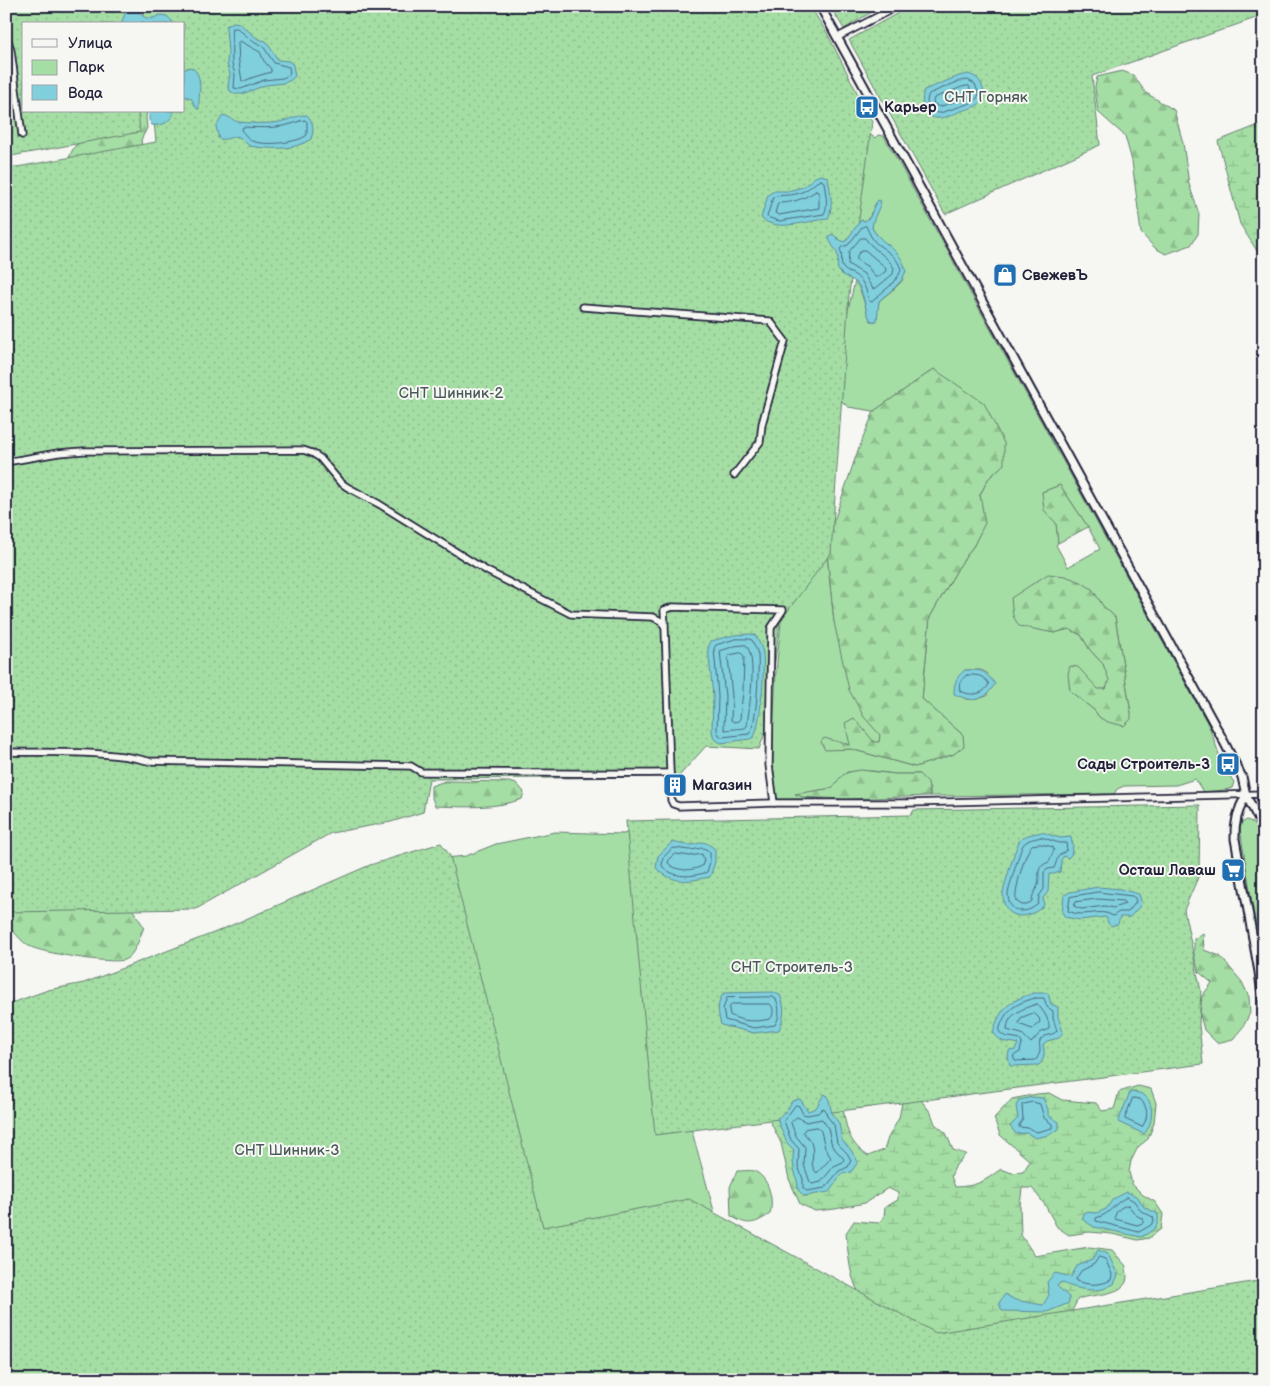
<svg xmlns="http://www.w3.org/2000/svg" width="1270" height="1386" font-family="'Balsamiq Sans',sans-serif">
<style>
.green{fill:#a5dea4;stroke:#648070;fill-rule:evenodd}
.forest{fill:url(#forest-firs);stroke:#648070}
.wetland{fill:url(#wetland-marsh);stroke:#648070}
.garden{fill:url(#garden-dots);stroke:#648070}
.water{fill:#80cfdd;stroke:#5a8a9c}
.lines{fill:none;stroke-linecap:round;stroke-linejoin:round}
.shore{stroke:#48677c;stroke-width:1}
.minor-casing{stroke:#22223b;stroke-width:9}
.tertiary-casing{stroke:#22223b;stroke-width:11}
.minor{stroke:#f6f6f2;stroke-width:5.5}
.tertiary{stroke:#f6f6f2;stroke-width:7}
.labels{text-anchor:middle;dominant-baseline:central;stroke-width:4;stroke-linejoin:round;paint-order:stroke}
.park-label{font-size:15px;fill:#495a5a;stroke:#f6f6f2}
.poi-label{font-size:15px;font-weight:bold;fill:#22223b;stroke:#f6f6f2;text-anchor:start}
</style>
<defs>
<pattern id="forest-firs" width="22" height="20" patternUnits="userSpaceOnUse" patternTransform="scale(1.25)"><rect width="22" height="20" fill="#a5dea4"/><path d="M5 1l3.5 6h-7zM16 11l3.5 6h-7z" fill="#8ebe8e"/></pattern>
<pattern id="wetland-marsh" width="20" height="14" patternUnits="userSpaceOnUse" patternTransform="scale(1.25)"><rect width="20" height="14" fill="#a5dea4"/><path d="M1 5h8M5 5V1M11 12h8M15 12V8" fill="none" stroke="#8ebe8e"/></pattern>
<pattern id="garden-dots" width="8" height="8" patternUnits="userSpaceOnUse" patternTransform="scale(1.25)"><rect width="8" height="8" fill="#a5dea4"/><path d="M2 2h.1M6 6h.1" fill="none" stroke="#8ebe8e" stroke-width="1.8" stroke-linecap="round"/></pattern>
</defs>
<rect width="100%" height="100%" fill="#f6f6f2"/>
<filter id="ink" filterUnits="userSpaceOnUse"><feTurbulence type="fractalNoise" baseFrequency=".02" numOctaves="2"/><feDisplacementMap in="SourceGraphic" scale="10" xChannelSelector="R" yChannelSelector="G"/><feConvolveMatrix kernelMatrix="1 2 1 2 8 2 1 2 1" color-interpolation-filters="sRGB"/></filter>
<g filter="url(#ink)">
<g class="green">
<path d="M863,130L875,138L878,135L884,136L890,147L1209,726L1224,768L1234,782L1232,788L1225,790L1203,792L1195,779L1176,785L1124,786L1117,789L1114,794L930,796V789L919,774H895L873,771L847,772L837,782L833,788L796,794L803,797L825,799H777L773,765V735L776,672L781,623V603L826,544L834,622L880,735L879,743L851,745L840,743L825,749H851L915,767L954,754L963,735L922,699L930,617L958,568L974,545L984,523L980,495L988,479L1004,464L934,369L874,411L848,407L829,389L855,281C864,294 864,308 871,321H876L879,301L895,288L903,280L887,244L882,242L872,228L874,215L871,212L870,217L856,227ZM1060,485L1088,527L1100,549L1068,567L1056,545L1058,543L1056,523L1042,492ZM1092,589L1103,606L1115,617L1131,713L1124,725L1100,718L1094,710L1070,691L1106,689L1110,680L1103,664L1090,650L1081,635L1069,629L1054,633ZM965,670H981L987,673V696L977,699H965Z"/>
<path d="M1247,820C1256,823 1259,831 1264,839V977L1240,829L1241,823Z"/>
<path d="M633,831L686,1110L721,1236L532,1264L446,858L466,856L496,844L555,832L623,834Z"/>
</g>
<g class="forest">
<path d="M1122,71L1133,75L1146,93L1174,110L1183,143L1189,184L1199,214L1198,234L1191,245L1166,254L1155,248L1141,233L1132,161L1125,136L1098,112L1095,87L1097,77Z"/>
<path d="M121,111H147L146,117L147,128L141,140L144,157L69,158C77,134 102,124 121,111Z"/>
<path d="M934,369L984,403L1004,443V464L988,479L980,495L985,523L974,545L958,568L930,617L922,699L963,735L964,746L954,754L915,767L851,749L825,750L821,742L824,738L850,745L845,723L854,718L874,742H879L880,735L864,717L849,690L834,622L826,544L857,453L874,411Z"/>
<path d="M1060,485L1088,527L1058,543L1056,523L1044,510L1042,492Z"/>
<path d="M1048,574L1065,576L1081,582L1092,589L1103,606L1115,617L1131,713V719L1124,726L1108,722L1100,718L1094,710L1070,691L1068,674L1070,666L1078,667L1098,689H1106L1109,680L1103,664L1090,650L1081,635L1069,629L1054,633L1019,626L1013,616L1011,598Z"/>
<path d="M861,770L895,774H919L928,783L930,796L845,799L803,797L795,794L833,788C841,774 845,772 861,770Z"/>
<path d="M445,781L509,782L517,784L524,792L522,799C495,809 463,807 435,806L431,795V786Z"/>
<path d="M6,844L123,895L144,927C140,936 135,956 124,960C111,964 41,953 29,946C22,942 17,935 12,930L6,935Z"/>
<path d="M1203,933L1204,950L1220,956L1242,982L1249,997L1250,1013L1243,1027L1233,1039L1217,1043L1204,1030L1200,1014L1202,996L1212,983L1199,972L1194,956V939Z"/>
<path d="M737,1171C742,1171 750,1170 754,1171C769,1177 774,1200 770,1214C753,1225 748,1226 731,1216L730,1187Z"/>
</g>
<g class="wetland">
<path d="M1264,123V258L1259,254L1240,224L1218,141Z"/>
<path d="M1138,1086L1151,1089L1156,1103L1154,1123L1148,1139L1138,1147L1131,1161L1129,1172L1132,1184L1143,1195L1155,1202L1163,1214L1161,1229L1149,1238L1138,1240L1112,1234L1089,1232L1069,1235L1057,1227L1045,1205L1032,1188H1022L1020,1206L1021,1235L1035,1256L1089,1247L1112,1250L1126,1266C1126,1270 1128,1277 1126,1282C1119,1296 1092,1294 1078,1299L1070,1315L937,1352C918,1339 865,1305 856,1287C849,1271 848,1250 846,1233L854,1221L879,1223L884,1217L885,1207L898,1200V1193L888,1188L865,1203L835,1209L815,1211L800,1204L789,1179L781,1143L767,1115L842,1101C846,1125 846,1141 868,1156L884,1150L888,1138L899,1118L903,1098L917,1095L931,1113L935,1124L946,1133L953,1150L966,1154L956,1165L951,1176L955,1187C978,1186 983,1182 1001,1169L1012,1173L1023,1172L1030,1161L1000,1135L994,1118L1012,1099L1037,1094L1049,1093L1062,1100L1096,1103L1102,1111L1114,1109L1119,1092Z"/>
</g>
<g class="garden">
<path d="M6,6H130L131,24H24V111H138L140,132L6,157Z"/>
<path d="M142,6H810L827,33L872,122L849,294L831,553L780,621L766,731L759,749L706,746L679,776L665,777L429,779L423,812L391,822L331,833L196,909L6,912V169L156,142L153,111H184V24H144Z"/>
<path d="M830,6H881L844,29Z"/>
<path d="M911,6H1264V15L1092,76L1100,145L945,214L849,40Z"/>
<path d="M1200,805L1199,875L1184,910L1201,991L1199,1025L1203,1064L655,1135L626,821L911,815L914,810Z"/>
<path d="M441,843L450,856L543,1227L689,1199L936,1333L1264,1280V1380H6V1005L48,990L84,983L216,932L370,865Z"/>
</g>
<g class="water">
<path d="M128,6H136C142,18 148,22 160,15L167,16L172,21L171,24H143V21L139,24H121Z"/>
<path d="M234,22L239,23L258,39L266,41L278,60L289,61L293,65L295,76L291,80L284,83L266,85L242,94H235L230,91L228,86L230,74L227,64L228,51L226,29V26Z"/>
<path d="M190,67C205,73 198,95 199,109H197L191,98L184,96V70Z"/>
<path d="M968,74C975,76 980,79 982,86C984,91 985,97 982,101C978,107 968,109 961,111C954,114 946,118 939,118C923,119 920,103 924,90L959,76Z"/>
<path d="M149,111H171L174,113C169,123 162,126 152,125L149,120Z"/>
<path d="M223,115C230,116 232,121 239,122C249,123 261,124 271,123C284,123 295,115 307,115C314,122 314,130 311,139C293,151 270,149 249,146C233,128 236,141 219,139L216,127Z"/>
<path d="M821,175L828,177C830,191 834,205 828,219C808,220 777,233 761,218L768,195L774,191H788L803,187L815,177Z"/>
<path d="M878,200L881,201C879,211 873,217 872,228C883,246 901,248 906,271C901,285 890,291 879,301L877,321H871C865,311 865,299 860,288C856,279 849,280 842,274C835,269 838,264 838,257C837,249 829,244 829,236L833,234L838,239L845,242L861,220L865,221L870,217L874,206Z"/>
<path d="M750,634L755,635C758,640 762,647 763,653C765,670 761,722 754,737L750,739L721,743L714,739L712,731L713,696L708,648L711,641L734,635Z"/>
<path d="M965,670C983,670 984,670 995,684C983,702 974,703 954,694C954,683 956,677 965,670Z"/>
<path d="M1042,832L1060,838L1071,837L1073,847L1071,855L1068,858L1064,856L1061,860L1060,872L1054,874H1049L1048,892L1043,898L1044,905C1028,922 1002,920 1003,893C1004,886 1016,845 1020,840C1026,834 1034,834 1042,832Z"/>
<path d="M672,842C677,843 683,845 689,845C703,845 700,837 715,849V862L710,877C688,881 674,885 656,868L658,856Z"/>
<path d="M1098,887L1120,889L1139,894L1141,901L1140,906L1130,917H1120L1118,924L1111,926L1108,923L1106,917L1080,920L1065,917L1062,912L1064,895L1070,892Z"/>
<path d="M773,992L780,995C786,1008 784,1018 779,1030L754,1033L721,1025C718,1013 716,1003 724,993Z"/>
<path d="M1034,993H1048L1051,1004L1058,1007V1017L1063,1032L1059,1038L1047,1041L1043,1045C1045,1052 1045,1059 1039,1065L1010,1066L1008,1057L1009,1051L1015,1050L1018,1044C1007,1040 1003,1046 993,1032C1001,1007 1009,1001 1034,993Z"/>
<path d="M1130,1092C1133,1093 1139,1092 1142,1094C1156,1101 1153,1125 1144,1134L1118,1122Z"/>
<path d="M824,1094L828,1096L832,1114L839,1123L842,1140L851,1150L858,1162L851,1172L842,1174L829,1192L804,1196L798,1190C798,1176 790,1165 794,1150L787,1143L777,1119L787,1110L792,1101L800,1099L808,1111L816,1108Z"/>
<path d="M1033,1097L1043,1098L1048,1109V1115L1059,1122V1129L1049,1135L1035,1138L1027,1133L1016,1134L1010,1126L1018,1118L1016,1106L1019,1100Z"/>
<path d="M1127,1192L1138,1197L1144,1207L1158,1214C1160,1228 1152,1231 1141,1237L1094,1227L1082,1219L1085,1212L1097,1213L1106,1209L1113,1199Z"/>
<path d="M1098,1250L1108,1254L1118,1275L1114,1284C1111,1285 1106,1288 1103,1289C1091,1292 1071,1288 1061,1282L1057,1286L1069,1297V1303L1047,1312L1002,1311L999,1303L1005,1294L1015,1300L1043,1305L1049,1295L1047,1282L1055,1273L1071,1277L1077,1266L1092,1260Z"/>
</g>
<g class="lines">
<g class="shore">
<path d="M232,28H237L255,43L263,46L274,63L289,67L290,74L283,78L264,80L241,89L234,88L235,74L232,64Z"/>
<path d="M240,41L260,52L264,61L271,69V72L254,77L244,81H242L239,63L238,43Z"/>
<path d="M960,81L968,80L975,84L979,95L974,102L940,113C929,113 924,104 929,94Z"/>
<path d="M969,86L972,93L971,96L939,107L933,103L934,98L962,87Z"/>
<path d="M300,121L305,120L307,122V135C298,143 264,146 252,141C249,140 244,133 241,130L243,127C265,128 280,129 300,121Z"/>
<path d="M821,180L824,182C825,192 829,205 824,214L779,221L767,217L773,197C781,194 793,197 804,191C811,188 814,182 821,180Z"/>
<path d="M816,191L819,193V208L779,215L775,213L778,203C792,203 804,199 816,191Z"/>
<path d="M866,226C869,233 873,242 880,246C890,253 898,258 901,270C896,285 881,291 872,302L869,301C867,290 863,279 853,274C850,273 845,271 843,268C840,264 843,255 840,249L842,247L848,245L862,227Z"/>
<path d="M861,238H865C873,250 887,255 894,268L893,274L875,289L872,288L864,274L848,264L849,252Z"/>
<path d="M862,250H865L885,267L886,271L878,277H875L868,267L857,260V256Z"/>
<path d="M749,639L752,640C754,645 757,650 758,655C759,668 757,726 749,734L722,737L719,735L717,731L718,696L714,648L716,645L735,639Z"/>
<path d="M746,645C758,658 749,707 747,726L745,728L725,730L724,728L725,696L720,651L735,646Z"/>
<path d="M741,653L744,656L743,691L740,719L738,721L734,722L731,720L732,696L728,657L730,655Z"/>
<path d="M967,675C978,675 983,675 989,684C983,696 971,696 960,691C958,684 961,679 967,675Z"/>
<path d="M1041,837L1059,843H1066L1067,850C1054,859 1060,854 1054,868L1048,869L1044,872V889L1039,896L1038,904C1026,915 1008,914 1008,894C1009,887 1020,850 1023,845C1028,839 1034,839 1041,837Z"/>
<path d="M1041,844L1053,847L1054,850L1049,862C1034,868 1041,873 1038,885C1036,891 1032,894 1032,901L1027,905H1022L1016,901C1014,891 1025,852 1032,845Z"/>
<path d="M673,848C679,848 685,850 691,850C700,849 704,845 710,853V862L707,872C692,877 674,879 662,866L663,858Z"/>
<path d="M676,854L690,856L702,854L704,860L702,866C692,871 677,872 668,863L669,860Z"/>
<path d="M1098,892L1132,896L1135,898L1136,902L1128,912H1119L1113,916C1100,907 1085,919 1068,911L1070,897Z"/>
<path d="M1098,899L1123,901L1125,904L1113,908L1105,906L1081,909L1074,906L1076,902Z"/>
<path d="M772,997L776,999C780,1008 780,1017 775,1025L754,1028L725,1020L723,1009L727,998Z"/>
<path d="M1035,998H1044L1047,1007L1053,1011V1018L1057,1031C1053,1035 1050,1034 1045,1036C1037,1040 1040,1045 1040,1051C1040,1053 1037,1058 1036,1060L1015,1061L1013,1056L1020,1052L1022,1043L1019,1039C1011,1036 1003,1039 999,1031C1005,1009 1015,1004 1035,998Z"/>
<path d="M732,1004H770C774,1007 774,1016 770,1019C757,1022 742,1022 730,1015L729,1009Z"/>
<path d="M1037,1004C1043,1010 1050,1020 1049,1029L1041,1032L1031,1043L1022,1034L1007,1030C1007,1014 1023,1008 1037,1004Z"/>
<path d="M1034,1013L1039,1018L1040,1022L1032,1029L1019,1024L1021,1018Z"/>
<path d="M1133,1098L1140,1099C1148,1107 1149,1117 1142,1127L1125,1119Z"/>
<path d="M1033,1102L1040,1104L1044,1118L1052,1124V1128L1037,1132L1028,1128L1019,1127V1125L1023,1119L1022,1105Z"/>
<path d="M796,1105L799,1106L803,1114L807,1115L818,1113L823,1108L825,1109L827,1116L834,1125L837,1143L847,1153L851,1160L848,1167L839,1171L825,1188L807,1191L803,1188V1179L798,1166L799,1149L791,1140L784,1121Z"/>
<path d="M797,1117L806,1122L822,1119L828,1128L832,1146L844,1159L843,1162L834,1166L821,1182L812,1184L810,1182L804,1165L805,1147L796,1136L791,1123Z"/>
<path d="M817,1127L821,1131L825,1148L831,1158L817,1173C808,1165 815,1157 812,1146C811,1140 806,1136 803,1132L805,1129Z"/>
<path d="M1127,1197L1134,1201L1141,1211L1153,1217L1154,1221L1151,1225L1139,1232L1096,1221V1218C1113,1213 1112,1204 1127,1197Z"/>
<path d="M1128,1205L1136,1215L1143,1219V1223L1137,1225L1115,1219C1114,1212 1121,1206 1128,1205Z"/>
<path d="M1099,1257L1105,1259L1112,1274L1111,1280C1099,1286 1089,1285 1076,1281V1279L1081,1271L1094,1264Z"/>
</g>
<g class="minor-casing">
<g id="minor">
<path d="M6,33L11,51L22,135"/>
<path d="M838,37L898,6"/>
<path d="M583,307L770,321L785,341L762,424L760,442L734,475"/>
<path d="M6,462L58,453L83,451L303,450L312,453L320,458L340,482L347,487L379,504L487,571L571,614L653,617L661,621L665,627L671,800L673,804L679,806L774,803H907L1264,794"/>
<path d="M665,625L664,610L673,607L783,610L771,628L769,765L774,803"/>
<path d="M6,752C49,753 107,750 148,761L411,766L421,772C504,772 587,774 670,773"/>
</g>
</g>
<g class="tertiary-casing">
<g id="tertiary">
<path d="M820,6L1222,738L1242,777L1246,795L1264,830"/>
<path d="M1246,795C1238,809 1234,822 1235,839L1259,972L1264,1011"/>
</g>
</g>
<use href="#minor" class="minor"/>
<use href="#tertiary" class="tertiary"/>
</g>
</g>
<defs>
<g id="bus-square" transform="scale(1.25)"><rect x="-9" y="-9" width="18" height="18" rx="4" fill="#1f6fb2" stroke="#f6f6f2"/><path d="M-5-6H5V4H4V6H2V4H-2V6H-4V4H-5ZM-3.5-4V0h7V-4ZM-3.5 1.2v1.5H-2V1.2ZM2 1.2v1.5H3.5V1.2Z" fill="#fff"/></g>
<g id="shop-square" transform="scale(1.25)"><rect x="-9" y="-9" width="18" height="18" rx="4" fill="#1f6fb2" stroke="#f6f6f2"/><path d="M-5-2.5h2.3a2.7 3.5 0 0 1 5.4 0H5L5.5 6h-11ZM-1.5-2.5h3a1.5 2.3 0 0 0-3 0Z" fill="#fff"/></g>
<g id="building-square" transform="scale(1.25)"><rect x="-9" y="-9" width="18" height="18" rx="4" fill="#1f6fb2" stroke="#f6f6f2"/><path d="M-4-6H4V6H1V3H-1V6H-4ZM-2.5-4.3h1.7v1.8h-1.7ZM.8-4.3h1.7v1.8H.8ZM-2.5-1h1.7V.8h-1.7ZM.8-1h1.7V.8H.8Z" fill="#fff"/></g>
<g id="supermarket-square" transform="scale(1.25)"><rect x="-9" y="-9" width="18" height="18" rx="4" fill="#1f6fb2" stroke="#f6f6f2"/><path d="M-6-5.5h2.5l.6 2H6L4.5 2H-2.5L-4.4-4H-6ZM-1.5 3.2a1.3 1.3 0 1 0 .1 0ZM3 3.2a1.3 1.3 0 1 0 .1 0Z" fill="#fff"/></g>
</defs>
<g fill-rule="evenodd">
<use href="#bus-square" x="867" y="107"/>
<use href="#shop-square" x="1005" y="275"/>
<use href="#bus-square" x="1228" y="764"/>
<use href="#building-square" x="675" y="785"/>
<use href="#supermarket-square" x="1233" y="870"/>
</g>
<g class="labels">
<g class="park-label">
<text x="986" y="97">СНТ Горняк</text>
<text x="451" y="393">СНТ Шинник-2</text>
<text x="792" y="967">СНТ Строитель-3</text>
<text x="287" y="1150">СНТ Шинник-3</text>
</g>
<g class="poi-label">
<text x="884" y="107">Карьер</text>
<text x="1022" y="275">СвежевЪ</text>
<text x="1210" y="764" text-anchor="end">Сады Строитель-3</text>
<text x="692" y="785">Магазин</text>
<text x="1216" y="870" text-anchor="end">Осташ Лаваш</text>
</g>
</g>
<rect width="1270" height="1386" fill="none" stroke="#f6f6f2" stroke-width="25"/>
<rect x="12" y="12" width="1245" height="1361" fill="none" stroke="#22223b" stroke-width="2" filter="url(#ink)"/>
<rect x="22" y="22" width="162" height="90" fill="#f6f6f2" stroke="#a1a1a9"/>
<rect x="32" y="39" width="25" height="8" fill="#f6f6f2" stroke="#a1a1a9"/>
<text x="68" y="48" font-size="15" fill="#22223b">Улица</text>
<rect x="32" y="60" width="25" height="15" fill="#a5dea4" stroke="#a1a1a9"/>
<text x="68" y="72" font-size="15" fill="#22223b">Парк</text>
<rect x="32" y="85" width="25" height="15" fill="#80cfdd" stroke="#a1a1a9"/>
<text x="68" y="98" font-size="15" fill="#22223b">Вода</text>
</svg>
